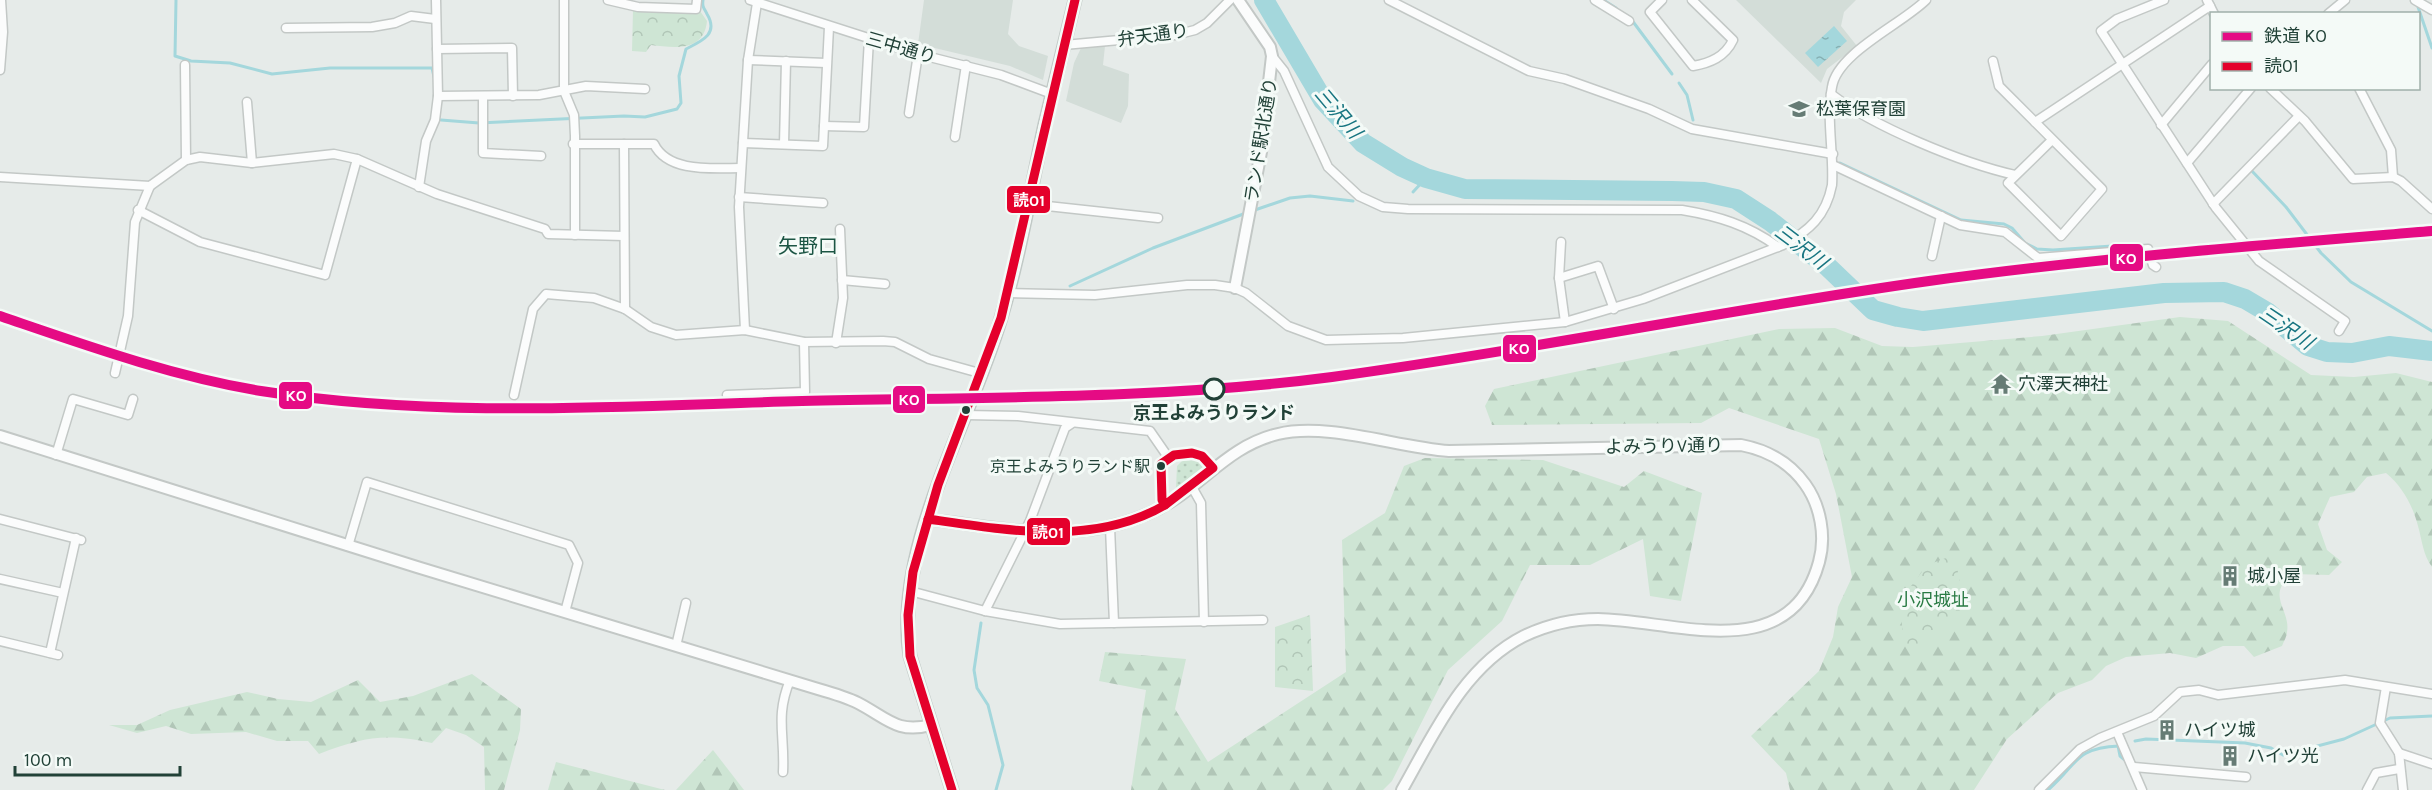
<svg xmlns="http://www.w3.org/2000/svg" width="2432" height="790" font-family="Karla,'Noto Sans JP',sans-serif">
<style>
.built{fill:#d3ddd8}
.grass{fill:url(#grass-dots)}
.forest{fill:url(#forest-firs)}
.park{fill:url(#park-crowns)}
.water{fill:url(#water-ripples)}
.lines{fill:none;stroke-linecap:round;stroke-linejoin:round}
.stream{stroke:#a4d7dc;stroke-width:3}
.river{stroke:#a4d7dc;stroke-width:20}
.minor-casing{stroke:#c3c8c6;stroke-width:11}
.tertiary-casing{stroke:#c3c8c6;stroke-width:14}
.secondary-casing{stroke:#c1c9c6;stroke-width:15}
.minor{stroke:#fbfcfc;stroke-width:8}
.tertiary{stroke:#fbfcfc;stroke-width:10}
.secondary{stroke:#fbfcfc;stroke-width:12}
.bus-1-casing{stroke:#f4faf7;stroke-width:14}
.bus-1{stroke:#e4002b;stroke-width:9}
.rail-1-casing{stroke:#f4faf7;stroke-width:15}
.rail-1{stroke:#e50b84;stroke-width:10}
.stop-dot{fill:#f4faf7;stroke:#214137;stroke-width:3}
.bus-dot{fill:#214137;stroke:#f4faf7;stroke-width:2}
.labels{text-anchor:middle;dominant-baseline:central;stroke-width:6;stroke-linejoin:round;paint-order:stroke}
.bus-label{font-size:16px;fill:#214137;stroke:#f4faf7;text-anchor:end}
.street-label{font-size:18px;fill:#214137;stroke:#f4faf7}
.poi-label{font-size:18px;fill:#214137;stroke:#f4faf7;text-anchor:start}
.stop-label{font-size:18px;font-weight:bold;fill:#214137;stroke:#f4faf7}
.park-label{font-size:18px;fill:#297b44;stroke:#f4faf7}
.water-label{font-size:20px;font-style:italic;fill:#177581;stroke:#f4faf7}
.neighbourhood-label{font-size:20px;fill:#1c5544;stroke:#f4faf7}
.line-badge{stroke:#f4faf7;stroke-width:2}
.badge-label{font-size:16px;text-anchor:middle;font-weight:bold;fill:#fff}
</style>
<defs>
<pattern id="grass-dots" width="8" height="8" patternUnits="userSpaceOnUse" patternTransform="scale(1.5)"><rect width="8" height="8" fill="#cee5d4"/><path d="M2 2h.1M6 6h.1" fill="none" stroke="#b1c6b7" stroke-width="1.8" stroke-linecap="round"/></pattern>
<pattern id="forest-firs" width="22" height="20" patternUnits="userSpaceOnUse" patternTransform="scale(1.5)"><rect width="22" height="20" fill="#cee5d4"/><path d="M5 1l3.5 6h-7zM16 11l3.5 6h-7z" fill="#b1c6b7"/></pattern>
<pattern id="park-crowns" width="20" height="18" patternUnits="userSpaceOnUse" patternTransform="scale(1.5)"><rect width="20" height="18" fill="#cee5d4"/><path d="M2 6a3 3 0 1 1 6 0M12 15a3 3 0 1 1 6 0" fill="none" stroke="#b1c6b7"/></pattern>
<pattern id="water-ripples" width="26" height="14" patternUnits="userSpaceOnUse" patternTransform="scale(1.5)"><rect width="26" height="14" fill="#a4d7dc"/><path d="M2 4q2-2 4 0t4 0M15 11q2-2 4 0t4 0" fill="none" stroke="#85b0b3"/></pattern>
</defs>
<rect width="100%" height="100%" fill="#e6ebe9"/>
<g class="built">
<path d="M924,0H1013L1008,34L1019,46L1048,56L1043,80L1010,66L918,44Z"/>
<path d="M1736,0H1856L1844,12L1841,26L1857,46L1827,69L1821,83Z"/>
<path d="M1105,46L1103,65L1129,74L1128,106L1121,123L1066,101L1074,63L1081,48Z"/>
</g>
<path class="grass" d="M1198,460L1203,463L1204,468L1176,488L1177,466L1182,461Z"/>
<g class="forest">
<path d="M2180,317L2228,321L2311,375L2354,377L2396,373L2432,382V567C2423,555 2422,540 2418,526C2413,506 2402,486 2386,473L2367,477L2354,492L2330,497L2318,524L2327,550L2342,562L2329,575L2292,574C2265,596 2291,609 2287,632C2287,636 2284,641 2282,646L2254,657L2244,646H2223L2196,658L2170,653L2126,657L2106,666L2092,680L2058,693L2007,739L1974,790H1790L1786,773L1751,736L1819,671L1833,637L1838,607L1852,577L1836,494L1819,439L1729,408L1701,423L1492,425L1485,406L1494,389L1779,329L1835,328L1882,346L1913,347L2042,336Z"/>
<path d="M1425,458L1543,460L1624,487L1644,471L1702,493L1681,601L1650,596L1643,539L1590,565H1530L1502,621L1448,670L1392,781L1383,790H1131L1146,690L1099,681L1105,652L1186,659L1175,709L1208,762L1346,672L1342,540L1385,513L1404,466Z"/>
<path d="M472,674L521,709L520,730L504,790H485L484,747L466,735L446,728L432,743C384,733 364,737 319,754L308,741H277L246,732L191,734L166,726L137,733L109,725H137L170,710L247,692L278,699L311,702L358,680L380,702L413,696Z"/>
<path d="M713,750L744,790H676Z"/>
<path d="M556,762L665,790H548Z"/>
</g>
<g class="park">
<path d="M633,10L698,14L700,11L707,21C704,52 675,48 651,45L646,52L632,51Z"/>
<path d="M1954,555C1968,608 1958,613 1922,651L1901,644L1903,633L1899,602L1927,565Z"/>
<path d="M1310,615L1313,691L1275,687V627Z"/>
</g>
<path class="water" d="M1834,26L1847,41L1818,67L1805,53Z"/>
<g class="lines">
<g class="stream">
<path d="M176,0L175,56L191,61L230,63L272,74L330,68H432L434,77"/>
<path d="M1605,1L1616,8"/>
<path d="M2417,4L2432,48"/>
<path d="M1631,19L1672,74"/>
<path d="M1679,83L1687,95L1693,120"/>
<path d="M441,120L479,123L624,116L645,117L677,109L681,103L679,76L686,49C702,41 719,34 707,14C704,8 702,7 703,0"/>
<path d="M1840,163L1961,220L2004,224L2012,228L2025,243L2037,249L2053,250L2127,245"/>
<path d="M2251,170L2286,207L2321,253L2351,282L2432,331"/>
<path d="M1413,192L1426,178"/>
<path d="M1252,211L1290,198L1310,196L1353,201"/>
<path d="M1070,286L1153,248L1246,213"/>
<path d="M981,623L974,670L977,688L988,705L1003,765L996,790"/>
<path d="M2135,741L2146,739L2245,743L2271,748L2283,755L2344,739L2390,718L2432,716"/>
<path d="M2118,746L2120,756L2126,761"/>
<path d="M2048,790C2078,764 2074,748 2119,746"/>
</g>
<path class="river" d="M1264,0L1323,100L1363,143L1402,167L1426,178L1465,189L1672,191L1704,192L1736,199L1770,221L1828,267L1873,310L1898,317L1923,321L2164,293L2224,292L2245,299L2267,312L2308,346L2327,352L2352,353L2389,346L2432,351"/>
<g class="minor-casing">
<g id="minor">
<path d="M564,0V91L574,115L575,136V235"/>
<path d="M608,0L638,7L696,9L697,0"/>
<path d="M750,0L918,54L1001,75L1052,94"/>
<path d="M1389,0L1529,71L1565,79L1649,109L1692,129L1833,154"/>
<path d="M1595,0L1629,21"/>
<path d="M1662,0L1650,12L1693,66C1710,63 1725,57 1733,40L1692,0"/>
<path d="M2164,0L2117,19L2101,31L2216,208L2259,261L2345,321L2339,331"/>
<path d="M2207,0L2214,14"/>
<path d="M2415,0L2432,10"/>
<path d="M2328,14L2345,0"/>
<path d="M286,28L372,27L395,23L411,16L435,19"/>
<path d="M1064,45L1175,35L1195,30L1207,23L1230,0"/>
<path d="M437,49L512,48L513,96"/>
<path d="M1272,56L1284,71L1328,167L1359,196L1383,207L1408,209L1682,210C1718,216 1748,225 1778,247"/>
<path d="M748,60L826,63"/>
<path d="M1993,61L1999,86L2102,189L2061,236L2008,183L2052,140"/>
<path d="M185,65L186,160"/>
<path d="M0,70L3,32L1,0"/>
<path d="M2270,88L2305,121L2353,179L2393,177L2401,181L2432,209"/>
<path d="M2359,88L2391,150L2393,177"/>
<path d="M1831,94C1874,127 1962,163 2015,175"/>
<path d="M438,96L539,95L586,86L645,89"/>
<path d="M483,97V153L541,156"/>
<path d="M247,102L252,163"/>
<path d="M909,113L918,54"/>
<path d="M2035,122L2210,6"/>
<path d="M2161,125L2212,64"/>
<path d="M824,126L864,127L869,39"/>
<path d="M955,137L966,65"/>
<path d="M743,143L823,146L829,27"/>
<path d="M573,144H654C668,173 713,168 741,168"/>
<path d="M624,144L625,309"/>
<path d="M784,144L786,61"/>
<path d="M2187,163L2251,88"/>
<path d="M1833,165L1960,225L2005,232L2038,258L2148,249L2153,265L2156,267"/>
<path d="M0,177L150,186L186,160L200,157L252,163L334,154L357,159L437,194L545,229L548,234L624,236"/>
<path d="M419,187L426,141L435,120L438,96L436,0"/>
<path d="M739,197L823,203"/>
<path d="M1029,204L1158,218"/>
<path d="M2213,204L2299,116"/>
<path d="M138,210L200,242L325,275L357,159"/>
<path d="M1561,242L1559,278L1565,322"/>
<path d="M1932,256L1941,216"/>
<path d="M1559,278L1598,266L1614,309"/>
<path d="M842,280L885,284"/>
<path d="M1008,293L1095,295L1187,285H1215L1235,288L1246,293L1288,326L1326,340L1403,338L1565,322L1643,299L1783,245C1809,231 1826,216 1832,185C1834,153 1826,118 1832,87C1837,53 1902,24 1926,0"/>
<path d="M745,330L739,207L748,60L757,3"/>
<path d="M836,343L843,298L840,229"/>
<path d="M115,373L128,316L135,222L150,186"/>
<path d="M514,395L533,309L546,294L594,298L625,309L651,327L676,335L745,330L804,342L883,341L895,342L929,359L983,374"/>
<path d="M727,395L805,392L804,342"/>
<path d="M966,415L1018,416L1150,431L1168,457"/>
<path d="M56,455L73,399L128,415L133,399"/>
<path d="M1192,487L1201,503L1204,622"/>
<path d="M1165,505L1162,500L1161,464C1169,451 1185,454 1198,454L1213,468"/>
<path d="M0,519L81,540"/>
<path d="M1110,527L1114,623"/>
<path d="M348,546L367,482L569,545L578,563L565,612"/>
<path d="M0,579L63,593"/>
<path d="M910,591L985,611L1060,624L1263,620"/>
<path d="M985,611L1030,521L1065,428L1071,424"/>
<path d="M0,641L58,655"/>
<path d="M676,646L686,603"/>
<path d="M50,653L76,538"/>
<path d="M2386,687L2380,723L2399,753L2403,790"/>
<path d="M2117,732L2142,790"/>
<path d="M2399,753L2432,764"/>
<path d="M2134,767L2246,777"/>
<path d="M783,772C785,734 775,717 790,680"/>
<path d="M2039,790L2080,749L2100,738L2154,716L2180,692L2199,690L2218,695L2345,680L2432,694"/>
<path d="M2367,790L2376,773L2399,769"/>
</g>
</g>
<g class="tertiary-casing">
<g id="tertiary">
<path d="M1235,288L1261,152L1272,56L1270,47L1238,0"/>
<path d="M0,436L417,567L818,689C832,693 846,697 858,703C887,718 897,734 931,725"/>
<path d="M928,519C1012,530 1099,549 1175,499C1209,476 1235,444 1278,434C1327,422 1396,447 1449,451L1741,445C1767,450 1790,463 1805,484C1821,506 1826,537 1819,562C1790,668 1674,620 1598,619C1573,619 1547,625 1524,636C1463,667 1434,734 1402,790"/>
</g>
</g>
<g class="secondary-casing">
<path id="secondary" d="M952,790L910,656C893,549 971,420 1001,318C1020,254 1031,188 1045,124C1055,82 1065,41 1075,0"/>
</g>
<use href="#minor" class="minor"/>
<use href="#tertiary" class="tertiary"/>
<use href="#secondary" class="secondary"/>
<g class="bus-1-casing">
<g id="bus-1">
<path d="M1192,453L1202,456L1213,468L1165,505L1162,500L1161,464L1174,455Z"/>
<path d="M928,519C1005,530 1094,547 1165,505"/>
<path d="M952,790L910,656L908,615L913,572L938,485L1001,318L1075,0"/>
</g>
</g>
<use href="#bus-1" class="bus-1"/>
<g class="rail-1-casing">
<path id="rail-1" d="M0,316C85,345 171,376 261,391C440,419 621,406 802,401C978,397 1157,400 1332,377C1532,350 1729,309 1929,281C2096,258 2264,245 2432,231"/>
</g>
<use href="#rail-1" class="rail-1"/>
</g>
<defs>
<g id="school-bare" transform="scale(1.62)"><path d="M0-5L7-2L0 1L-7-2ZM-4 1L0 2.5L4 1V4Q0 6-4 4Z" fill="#667c75" stroke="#f4faf7" stroke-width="2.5" paint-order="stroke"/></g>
<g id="temple-bare" transform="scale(1.62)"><path d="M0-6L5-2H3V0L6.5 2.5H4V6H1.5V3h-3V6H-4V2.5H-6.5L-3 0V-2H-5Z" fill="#667c75" stroke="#f4faf7" stroke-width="2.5" paint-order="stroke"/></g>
<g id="building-bare" transform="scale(1.62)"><path d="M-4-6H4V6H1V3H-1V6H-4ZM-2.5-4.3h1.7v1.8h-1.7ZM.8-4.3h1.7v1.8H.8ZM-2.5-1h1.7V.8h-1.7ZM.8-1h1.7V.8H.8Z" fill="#667c75" stroke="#f4faf7" stroke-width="2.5" paint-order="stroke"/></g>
</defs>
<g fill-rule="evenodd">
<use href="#school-bare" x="1799" y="109"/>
<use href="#temple-bare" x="2001" y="384"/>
<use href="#building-bare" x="2230" y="576"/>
<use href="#building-bare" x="2167" y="730"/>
<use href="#building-bare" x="2230" y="756"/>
</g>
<circle class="stop-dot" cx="1214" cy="389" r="10"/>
<g class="bus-dot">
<circle cx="966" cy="410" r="5"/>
<circle cx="1161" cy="466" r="5"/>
</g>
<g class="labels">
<g class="bus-label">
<text x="1150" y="466">京王よみうりランド駅</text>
</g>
<g class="street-label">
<text transform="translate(1153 35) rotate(-8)">弁天通り</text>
<text transform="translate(901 48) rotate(16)">三中通り</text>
<text transform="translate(1261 140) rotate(-81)">ランド駅北通り</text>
<text transform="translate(1664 446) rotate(-1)">よみうりV通り</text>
</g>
<g class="poi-label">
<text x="1816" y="109">松葉保育園</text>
<text x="2018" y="384">穴澤天神社</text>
<text x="2247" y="576">城小屋</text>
<text x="2184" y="730">ハイツ城</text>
<text x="2247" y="756">ハイツ光</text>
</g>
<g class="stop-label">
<text x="1214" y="413">京王よみうりランド</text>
</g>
<g class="park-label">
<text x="1933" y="600">小沢城址</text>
</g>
<g class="water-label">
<text transform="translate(1338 113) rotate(50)">三沢川</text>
<text transform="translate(1801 247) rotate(37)">三沢川</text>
<text transform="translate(2286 328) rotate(34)">三沢川</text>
</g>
<g class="neighbourhood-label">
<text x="808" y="246">矢野口</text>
</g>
</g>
<g class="line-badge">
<rect x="1006" y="185" width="45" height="29" rx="6" fill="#e4002b"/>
<rect x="2109" y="243" width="35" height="29" rx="6" fill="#e50b84"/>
<rect x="1502" y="334" width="35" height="29" rx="6" fill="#e50b84"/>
<rect x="278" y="381" width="35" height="29" rx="6" fill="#e50b84"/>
<rect x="892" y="385" width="34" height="29" rx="6" fill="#e50b84"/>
<rect x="1026" y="517" width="45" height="29" rx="6" fill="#e4002b"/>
</g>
<g class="badge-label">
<text x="1029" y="206">読01</text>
<text x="2126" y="264">KO</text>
<text x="1519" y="354">KO</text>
<text x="296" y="401">KO</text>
<text x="909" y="405">KO</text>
<text x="1048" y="538">読01</text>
</g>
<rect x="2210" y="12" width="210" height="78" fill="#f4faf7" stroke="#a0b0aa" stroke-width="1.5"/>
<rect x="2222" y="32" width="30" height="9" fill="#e50b84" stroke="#a0b0aa" stroke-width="1.5"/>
<text x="2264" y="42" font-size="18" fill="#214137">鉄道 KO</text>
<rect x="2222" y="62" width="30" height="9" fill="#e4002b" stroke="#a0b0aa" stroke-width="1.5"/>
<text x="2264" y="72" font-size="18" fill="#214137">読01</text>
<path d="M15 766v9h165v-9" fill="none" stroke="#214137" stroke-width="3"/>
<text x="24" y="766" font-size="18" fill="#214137" stroke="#f4faf7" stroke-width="4.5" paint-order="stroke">100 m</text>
</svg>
